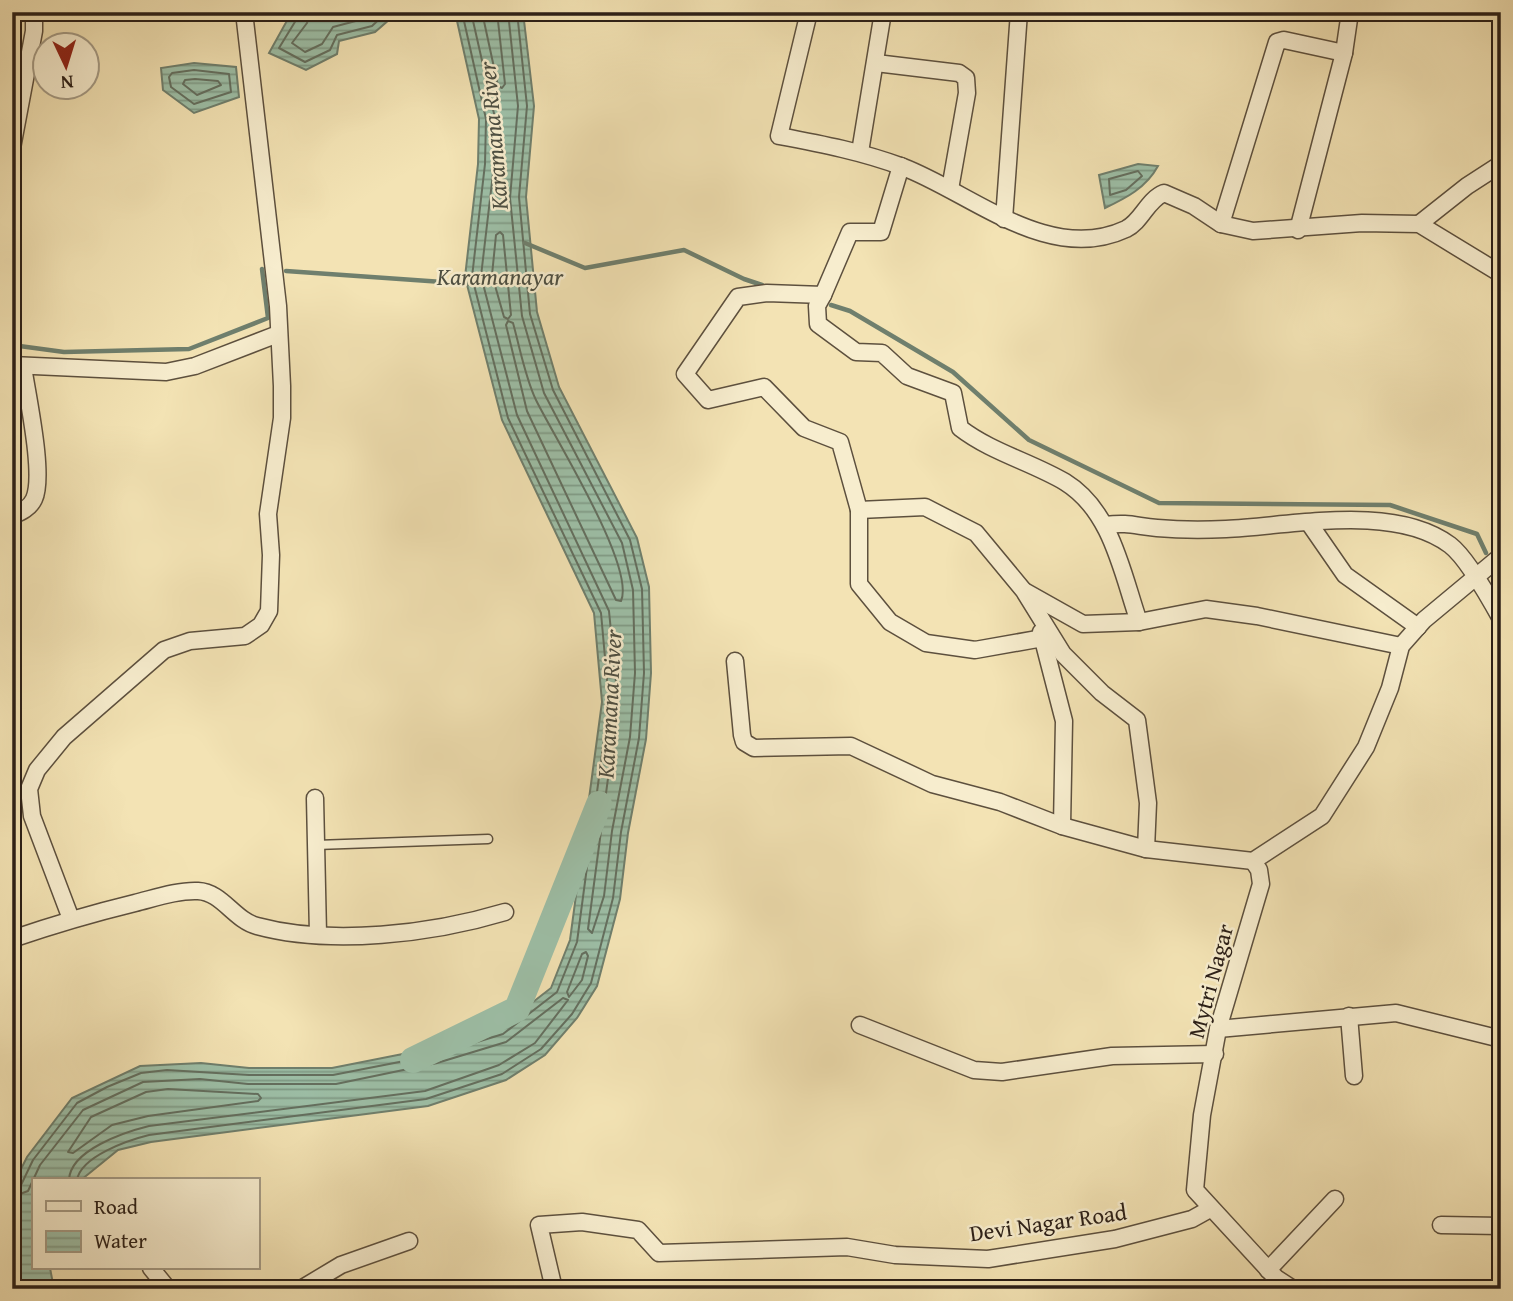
<svg xmlns="http://www.w3.org/2000/svg" width="1513" height="1301" font-family="'Gentium Book Plus',serif">
<style>
.water{fill:url(#water-rules);stroke:#6f7f6d;stroke-width:2}
.lines{fill:none;stroke-linecap:round;stroke-linejoin:round}
.shore{stroke:#646f5f;stroke-width:2}
.stream{stroke:#6f7f6d;stroke-width:4.5}
.river{stroke:#9dbfa7;stroke-width:26}
.lane-casing{stroke:#5d503e;stroke-width:11}
.street-casing{stroke:#5d503e;stroke-width:19}
.lane{stroke:#f7edce;stroke-width:8}
.street{stroke:#f7edce;stroke-width:16}
.labels{text-anchor:middle;dominant-baseline:central;stroke-width:5;stroke-linejoin:round;paint-order:stroke}
.street-label{font-size:23px;fill:#2b1f17;stroke:#f7edce}
.water-label{font-size:24px;font-style:italic;fill:#4d4f42;stroke:#f7edce}
</style>
<defs>
<pattern id="water-rules" width="6" height="5" patternUnits="userSpaceOnUse" patternTransform="scale(1.75)"><rect width="6" height="5" fill="#9dbfa7"/><path d="M0 2.5h6" fill="none" stroke="#809b87"/></pattern>
</defs>
<rect width="100%" height="100%" fill="#f3e3b4"/>
<filter id="stains"><feTurbulence type="fractalNoise" baseFrequency=".00286" numOctaves="4"/><feColorMatrix values="0 0 0 0 .2 0 0 0 0 .09 0 0 0 0 .02 0 0 0 .5 -.17"/></filter>
<radialGradient id="worn" r=".72"><stop offset=".6" stop-color="#630" stop-opacity="0"/><stop offset="1" stop-color="#630" stop-opacity=".3"/></radialGradient>
<g class="water">
<path d="M306,12L321,15L398,12L375,32L339,41L337,54L306,70L269,53L289,17Z"/>
<path d="M455,12H523L534,106L526,197L537,312L559,387L637,538L649,587L651,673L646,739L628,833L620,899L597,986L577,1018L545,1055L506,1080L428,1106L151,1142L118,1150L81,1180H33V1268H50L54,1289H12V1187L27,1157L72,1098L140,1066L201,1063L249,1068H332L433,1048L501,1027L551,988L570,940L602,702L594,613L502,420L465,277L478,164L479,119Z"/>
<path d="M194,63L236,67L239,97L194,113L163,90L161,68Z"/>
<path d="M1138,164L1158,166C1146,188 1126,198 1105,208L1099,175Z"/>
</g>
<g class="lines">
<g class="shore">
<path d="M301,12L279,48L305,62L330,50L337,35L372,26L387,12"/>
<path d="M310,12L307,23L292,43L305,52L322,44L333,27L367,18L374,12"/>
<path d="M471,12L495,118L494,165L481,276L517,415L609,611L618,703L588,929L592,933L604,896L612,831L630,737L635,673L633,590L622,543L544,393L522,316L510,198L518,106L508,12"/>
<path d="M482,12L498,86L502,88L505,84L497,12"/>
<path d="M194,70L229,74L231,92L194,104L171,87L169,77L172,73Z"/>
<path d="M195,79L218,81L221,85L197,95L183,84L185,80Z"/>
<path d="M1138,171L1142,176L1126,190L1110,195L1109,179Z"/>
<path d="M500,232L503,235L511,315L508,319L504,317L492,275L496,235Z"/>
<path d="M508,321L513,323C520,348 525,377 536,400C554,437 636,567 621,601L616,600L527,411L506,325Z"/>
<path d="M586,952L588,956L582,980L569,997L567,992L582,954Z"/>
<path d="M168,1089L258,1094L261,1098L258,1101L148,1116L112,1125L73,1153L68,1152L91,1117L146,1092Z"/>
<path d="M77,1180C81,1156 129,1140 149,1135L426,1099L502,1074L541,1049L572,1014L591,983L613,898L621,832L639,738L644,673L642,589L630,540L553,390L530,314L519,197L527,106L517,12"/>
<path d="M12,1188L21,1185L33,1160L77,1103L107,1087L141,1073L167,1070L249,1075H333L435,1055L503,1034L557,992L577,942L609,702L601,613L508,418L472,277L485,164L486,119L462,12"/>
<path d="M12,1197L28,1191L40,1165L83,1110L143,1082L200,1079L248,1084H336L437,1063L506,1042L563,998L568,1000L535,1043L499,1065L425,1091L149,1126C125,1132 70,1150 69,1180"/>
</g>
<g class="stream">
<path d="M525,243L585,268L684,250L744,279L762,285"/>
<path d="M286,271L471,284"/>
<path d="M831,305L850,311L953,372L1029,440L1159,503L1390,505L1477,534L1486,553"/>
<path d="M12,345L64,352L189,349L268,318L262,269"/>
<path d="M1496,575L1501,584"/>
</g>
<path class="river" d="M413,1060L517,1009L599,804"/>
<g class="lane-casing">
<path id="lane" d="M316,845L488,839"/>
</g>
<g class="street-casing">
<g id="street">
<path d="M809,12L779,136C822,144 863,152 903,167C971,193 1049,265 1126,229C1142,221 1147,200 1164,193L1194,206L1221,224L1253,231L1362,223L1419,224L1501,274"/>
<path d="M876,63L959,73L966,78L967,93L950,189"/>
<path d="M12,148L34,31V19L29,12"/>
<path d="M860,152L883,12"/>
<path d="M901,166L881,232H850L823,295L767,293L738,297L685,374L708,400L764,387L804,428L840,442L859,510L925,507L976,533L1024,591L1063,654L1102,693L1137,720L1148,803L1146,849"/>
<path d="M1004,219L1019,12"/>
<path d="M1221,224L1277,42L1284,40L1344,53"/>
<path d="M1419,224L1467,186L1501,164"/>
<path d="M1298,230L1344,53L1350,12"/>
<path d="M823,295L817,306L818,324L856,352L882,353L907,376L953,393L960,428C991,452 1031,462 1065,482C1112,511 1122,573 1139,622"/>
<path d="M12,365L166,372L195,366L278,334"/>
<path d="M859,510V584L890,622L926,643L975,650L1043,638"/>
<path d="M12,516C21,512 30,508 34,499C45,475 27,395 23,366"/>
<path d="M1309,523L1345,575L1418,627"/>
<path d="M1105,525C1129,522 1135,526 1157,528C1180,530 1203,530 1226,529C1292,526 1394,503 1450,545C1467,558 1490,599 1501,619"/>
<path d="M1026,592L1083,624L1139,622L1206,609L1257,616L1401,646"/>
<path d="M1041,632L1064,721L1062,826"/>
<path d="M735,661L742,735L744,742L754,748L851,746L932,784L1000,802L1062,826L1146,849L1253,861L1322,816L1366,747L1390,688L1401,646L1424,620L1501,556"/>
<path d="M315,798L318,934"/>
<path d="M1253,861L1259,870L1261,884L1218,1029L1202,1115L1195,1190L1276,1278L1293,1289"/>
<path d="M71,919L32,816L29,789L37,770L64,737L164,650L190,641L245,636L261,625L269,611L271,555L268,514L282,418V386L278,306L244,12"/>
<path d="M12,939C53,925 94,913 135,903C155,898 178,890 198,891C222,892 234,920 257,926C331,946 432,934 505,912"/>
<path d="M1349,1016L1354,1076"/>
<path d="M860,1025L974,1070L1002,1072L1112,1056L1215,1054"/>
<path d="M1218,1029L1396,1013L1501,1039"/>
<path d="M1441,1225L1501,1226"/>
<path d="M151,1268L168,1289"/>
<path d="M1268,1270L1335,1199"/>
<path d="M301,1289L341,1265L409,1241"/>
<path d="M554,1289L539,1225L582,1222L638,1230L659,1253L847,1247L895,1255L988,1259L1115,1239L1192,1219L1210,1209"/>
</g>
</g>
<use href="#lane" class="lane"/>
<use href="#street" class="street"/>
</g>
<g class="labels">
<g class="street-label">
<text transform="translate(1210 981) rotate(-75)">Mytri Nagar</text>
<text transform="translate(1048 1222) rotate(-8)">Devi Nagar Road</text>
</g>
<g class="water-label">
<text transform="translate(493 136) rotate(-95)">Karamana River</text>
<text x="500" y="276">Karamanayar</text>
<text transform="translate(609 704) rotate(-87)">Karamana River</text>
</g>
</g>
<rect width="1513" height="1301" fill="none" stroke="#f3e3b4" stroke-width="42"/>
<rect x="14" y="14" width="1485" height="1273" fill="none" stroke="#2b1f17" stroke-width="3.5"/>
<rect x="21" y="21" width="1471" height="1259" fill="none" stroke="#2b1f17" stroke-width="2"/>
<rect x="32" y="1178" width="228" height="91" fill="#f7edce" stroke="#a59b85" stroke-width="2"/>
<rect x="46" y="1201" width="35" height="10" fill="#f7edce" stroke="#a59b85" stroke-width="2"/>
<text x="94" y="1214" font-size="21" fill="#2b1f17">Road</text>
<rect x="46" y="1231" width="35" height="21" fill="url(#water-rules)" stroke="#a59b85" stroke-width="2"/>
<text x="94" y="1248" font-size="21" fill="#2b1f17">Water</text>
<g transform="translate(66 66) rotate(176)"><circle r="33" fill="#f7edce" stroke="#a59b85" stroke-width="2"/>
<path d="M0-5L12 26L0 18L-12 26Z" fill="#8f2418"/>
<text y="-10" font-size="19" font-weight="bold" text-anchor="middle" fill="#2b1f17">N</text>
</g>
<rect width="100%" height="100%" filter="url(#stains)"/>
<rect width="100%" height="100%" fill="url(#worn)"/>
</svg>
